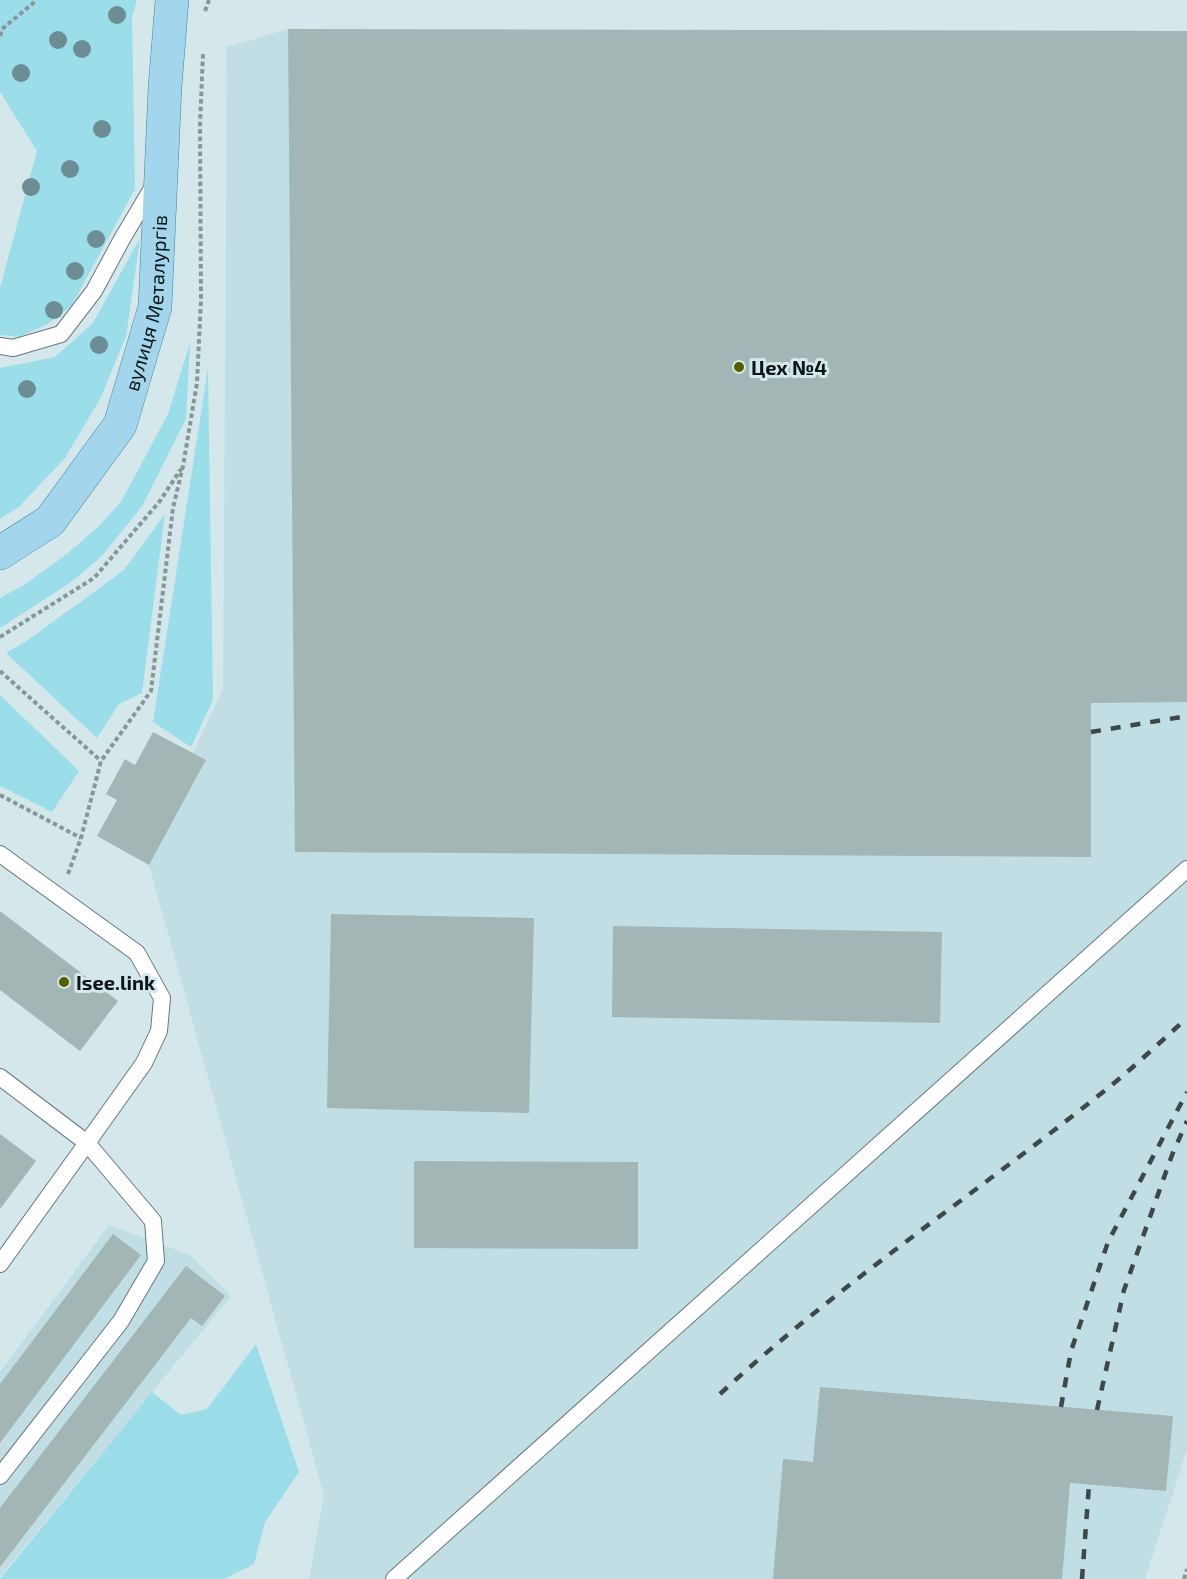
<svg xmlns="http://www.w3.org/2000/svg" width="1187" height="1579" font-family="'Exo 2',sans-serif">
<style>
.built{fill:#c1dee4}
.green{fill:#9cddea}
.building{fill:#a2b6b5}
.lines{fill:none;stroke-linecap:round;stroke-linejoin:round}
.service-casing{stroke:#66787c;stroke-width:18}
.primary-casing{stroke:#47809a;stroke-width:34}
.path{stroke:#879699;stroke-width:4;stroke-dasharray:4.5 3;stroke-linecap:butt}
.service{stroke:#fff;stroke-width:16}
.primary{stroke:#a3d6ed;stroke-width:33}
.rail{stroke:#3e484a;stroke-width:4.5;stroke-dasharray:10 10;stroke-linecap:butt}
.tree{fill:#6c8d93}
.poi-dot{fill:#536001;stroke:#d4e8ec;stroke-width:2}
.labels{text-anchor:middle;dominant-baseline:central;stroke-width:6;stroke-linejoin:round;paint-order:stroke}
.street-label{font-size:20px;fill:#0e1516;stroke:#d4e8ec}
.poi-label{font-size:20px;font-weight:bold;fill:#0e1516;stroke:#d4e8ec;text-anchor:start}
</style>
<rect width="100%" height="100%" fill="#d4e8ec"/>
<g class="built">
<path d="M288,29L1187,31V1449L1145,1579H309L324,1495L149,865L206,761L193,753L223,689L227,47Z"/>
<path d="M109,1225L190,1255L231,1296L0,1577V1372Z"/>
</g>
<g class="green">
<path d="M0,0H137L132,17L135,189L72,305L48,324L19,337L0,335V288L37,151L0,92Z"/>
<path d="M140,238L126,337L100,399L65,458L19,507L0,519V368L55,357L93,323Z"/>
<path d="M190,343L186,419L143,505L102,556L70,583L0,628V598L24,585L67,554L99,526L121,502L168,414Z"/>
<path d="M208,368L213,700L191,747L153,722Z"/>
<path d="M165,514L142,693L119,704L97,738L6,653L31,638L124,570Z"/>
<path d="M0,695L79,771L52,812L0,786Z"/>
<path d="M256,1344L299,1472L265,1522L254,1564L224,1579H0L152,1392L181,1415L207,1409Z"/>
</g>
<g class="building">
<path d="M288,29L1187,31V702L1091,703V857L295,852Z"/>
<path d="M153,732L206,760L149,865L97,836L117,800L106,794L125,759L135,765Z"/>
<path d="M0,911L118,1001L80,1051L0,990Z"/>
<path d="M331,914L534,918L529,1113L327,1108Z"/>
<path d="M613,926L942,932L940,1023L612,1017Z"/>
<path d="M0,1134L36,1161L0,1209Z"/>
<path d="M414,1161L638,1162V1249L414,1248Z"/>
<path d="M113,1234L141,1255L0,1443V1384Z"/>
<path d="M186,1266L225,1296L202,1326L191,1318L0,1567V1508Z"/>
<path d="M820,1387L1173,1416L1166,1491L1070,1483L1062,1579H773L783,1459L813,1462Z"/>
</g>
<g class="lines">
<g class="service-casing">
<g id="service">
<path d="M0,346L13,348L61,334L94,291L122,239L154,185"/>
<path d="M0,854L137,953L162,998L159,1031L144,1063L87,1143L0,1077"/>
<path d="M0,1264L87,1143L153,1221L156,1261L121,1321L0,1476"/>
<path d="M394,1579L1187,869"/>
</g>
</g>
<g class="primary-casing">
<g id="primary">
<path id="s1" d="M0,553L50,521L120,425L155,307L165,87L172,0"/>
</g>
</g>
<g class="path">
<path d="M205,11L209,0"/>
<path d="M0,36L2,29L37,0"/>
<path d="M0,637L94,578L160,501L181,469"/>
<path d="M0,671L101,761"/>
<path d="M0,795L81,838"/>
<path d="M68,874L81,838L101,761L151,691L173,508L183,466L197,383L201,298L200,125L203,54"/>
<path d="M1184,1579L1187,1569"/>
</g>
<use href="#service" class="service"/>
<use href="#primary" class="primary"/>
<g class="rail">
<path d="M1091,732L1187,716"/>
<path d="M720,1394C838,1285 972,1196 1098,1096C1129,1072 1158,1044 1187,1018"/>
<path d="M1061,1407L1071,1351L1108,1242L1187,1092"/>
<path d="M1097,1410L1124,1290L1172,1155L1187,1121"/>
<path d="M1082,1579L1089,1485"/>
</g>
</g>
<g class="tree">
<circle cx="117" cy="15" r="9"/>
<circle cx="58" cy="40" r="9"/>
<circle cx="82" cy="49" r="9"/>
<circle cx="21" cy="73" r="9"/>
<circle cx="102" cy="129" r="9"/>
<circle cx="70" cy="169" r="9"/>
<circle cx="31" cy="187" r="9"/>
<circle cx="96" cy="239" r="9"/>
<circle cx="75" cy="271" r="9"/>
<circle cx="54" cy="310" r="9"/>
<circle cx="99" cy="345" r="9"/>
<circle cx="27" cy="389" r="9"/>
</g>
<g class="poi-dot">
<circle cx="739" cy="367" r="6"/>
<circle cx="64" cy="982" r="6"/>
</g>
<g class="labels">
<g class="street-label">
<text stroke="none"><textPath href="#s1" startOffset="304">вулиця Металургів</textPath></text>
</g>
<g class="poi-label">
<text x="751" y="367">Цех №4</text>
<text x="76" y="982">Isee.link</text>
</g>
</g>
</svg>
